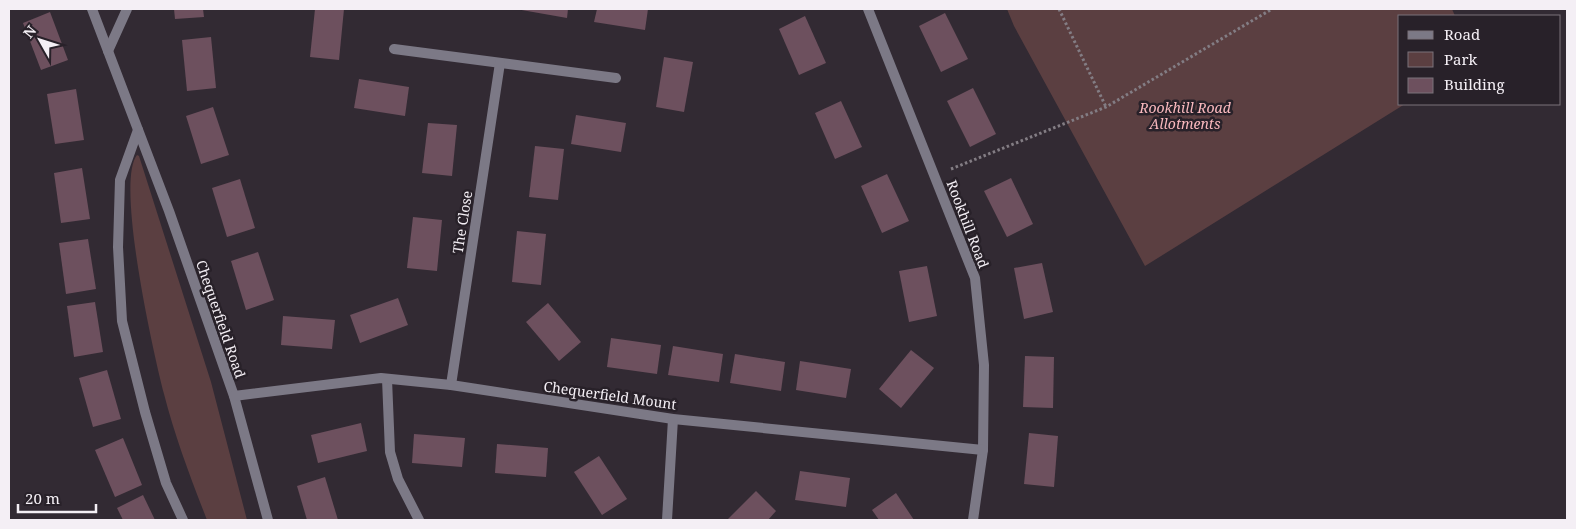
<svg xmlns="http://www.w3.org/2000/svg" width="1576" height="529" font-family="'Noto Serif',serif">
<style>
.green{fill:#5b3f41}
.building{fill:#6d505e}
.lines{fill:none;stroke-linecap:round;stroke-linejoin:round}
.path{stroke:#837d84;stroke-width:3;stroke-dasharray:2.5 2.5;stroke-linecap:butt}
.lane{stroke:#7c7986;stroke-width:10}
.street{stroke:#7c7986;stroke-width:10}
.labels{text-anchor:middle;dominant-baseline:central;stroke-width:5;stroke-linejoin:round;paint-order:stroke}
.park-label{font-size:14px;font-style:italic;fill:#fab9be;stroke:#282129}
.street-label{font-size:14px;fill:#f4eff5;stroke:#282129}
</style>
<rect width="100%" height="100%" fill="#322a33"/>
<g class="green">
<path d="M1007,9H1452L1455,16H1400V104H1405L1145,266L1014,26Z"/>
<path d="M137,155L139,156L211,382L247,520H207C191,479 175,437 164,394C154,356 115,182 137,155Z"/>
</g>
<g class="building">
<path d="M174,9H203L204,17L175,19Z"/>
<path d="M315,9H344L339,60L310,57Z"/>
<path d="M516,9H568L567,18Z"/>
<path d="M597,9H648L645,30L594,22Z"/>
<path d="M50,12L68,60L41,70L23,23Z"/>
<path d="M945,13L968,59L941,72L919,26Z"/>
<path d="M805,16L826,63L799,75L779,29Z"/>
<path d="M211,37L216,88L187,91L182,40Z"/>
<path d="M664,57L693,62L684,112L656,107Z"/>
<path d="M359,79L409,87L405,116L354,108Z"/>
<path d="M973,88L996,134L970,147L947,101Z"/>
<path d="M76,89L84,140L55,144L47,94Z"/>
<path d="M841,101L862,147L835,159L815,113Z"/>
<path d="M213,107L229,155L201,164L186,116Z"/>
<path d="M576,115L626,123L621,152L571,144Z"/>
<path d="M428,123L457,125L452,176L422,173Z"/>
<path d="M535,146L564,149L558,200L529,197Z"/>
<path d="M82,168L90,219L61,223L54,173Z"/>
<path d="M887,174L909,221L882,233L861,186Z"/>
<path d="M1011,178L1033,224L1007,237L984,191Z"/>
<path d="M240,179L255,228L227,237L212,188Z"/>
<path d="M413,217L442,220L437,271L407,268Z"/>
<path d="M517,231L546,234L541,285L512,282Z"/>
<path d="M88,239L96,289L66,294L59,243Z"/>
<path d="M258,252L274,300L246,310L231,261Z"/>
<path d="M1042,263L1053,312L1024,319L1014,268Z"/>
<path d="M927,266L937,316L909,322L899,271Z"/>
<path d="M398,298L408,325L360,343L350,315Z"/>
<path d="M95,302L103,352L74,357L67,306Z"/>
<path d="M548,303L581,342L559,361L526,322Z"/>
<path d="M283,316L335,320L332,349L281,345Z"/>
<path d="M611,338L661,345L657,374L607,367Z"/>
<path d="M673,346L723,354L719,382L668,375Z"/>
<path d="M911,350L934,368L901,408L879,389Z"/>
<path d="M735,354L785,362L781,391L730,383Z"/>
<path d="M1025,356L1054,357L1053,408L1023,407Z"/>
<path d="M800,361L851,369L846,398L796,390Z"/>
<path d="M107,370L121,419L93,427L79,378Z"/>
<path d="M361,423L367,451L318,463L311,435Z"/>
<path d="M1029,433L1058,436L1054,487L1024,484Z"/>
<path d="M414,434L465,438L462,467L412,463Z"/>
<path d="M123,438L142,485L115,497L95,450Z"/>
<path d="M497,444L548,448L546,477L495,473Z"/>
<path d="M599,456L627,499L602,515L574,472Z"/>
<path d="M800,471L850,478L846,507L795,500Z"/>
<path d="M325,477L338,520H307L297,486Z"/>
<path d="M756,491L776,511L768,520H727Z"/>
<path d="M896,493L914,520H879L872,510Z"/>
<path d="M143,495L155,520H123L117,508Z"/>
</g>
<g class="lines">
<g class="path">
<path d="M1059,9L1106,107"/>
<path d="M951,169L1106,107L1272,9"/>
</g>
<path class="lane" d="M387,379L390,452L398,479L419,520"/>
<g class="street">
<path d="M92,9L169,211L234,396L268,520"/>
<path d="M868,9L975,278L984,365L983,450L973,520"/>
<path d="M394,49L616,78"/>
<path d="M108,51L127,9"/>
<path d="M138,130L120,180L118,247L122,321L145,412L166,483L183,520"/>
<path d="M451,385L500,63"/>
<path d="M234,396L381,378L451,385L673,419L983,450"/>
<path d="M667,520L673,419"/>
</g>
</g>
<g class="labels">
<g class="park-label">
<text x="1185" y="107">Rookhill Road<tspan x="1185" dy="16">Allotments</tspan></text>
</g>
<g class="street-label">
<text transform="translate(462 222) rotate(-81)">The Close</text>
<text transform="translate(968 224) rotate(69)">Rookhill Road</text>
<text transform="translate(221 319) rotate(71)">Chequerfield Road</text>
<text transform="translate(610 395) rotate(8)">Chequerfield Mount</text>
</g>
</g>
<rect width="1576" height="529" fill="none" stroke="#f4eff5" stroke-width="20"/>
<rect x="1398" y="15" width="162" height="90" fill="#282129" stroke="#7a737b"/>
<rect x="1408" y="31" width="25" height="8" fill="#7c7986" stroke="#7a737b"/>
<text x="1444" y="40" font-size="15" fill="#f4eff5">Road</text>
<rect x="1408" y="52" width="25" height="15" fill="#5b3f41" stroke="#7a737b"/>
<text x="1444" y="65" font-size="15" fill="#f4eff5">Park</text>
<rect x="1408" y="78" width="25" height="15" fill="#6d505e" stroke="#7a737b"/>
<text x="1444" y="90" font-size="15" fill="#f4eff5">Building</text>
<g transform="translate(40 40) rotate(309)" stroke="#282129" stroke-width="4" paint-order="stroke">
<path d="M0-4L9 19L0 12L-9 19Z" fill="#f4eff5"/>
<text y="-8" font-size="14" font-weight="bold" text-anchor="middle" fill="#f4eff5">N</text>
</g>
<path d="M18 504v8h78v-8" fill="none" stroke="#f4eff5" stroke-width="2.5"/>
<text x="25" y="504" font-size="15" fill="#f4eff5" stroke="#282129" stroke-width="4" paint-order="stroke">20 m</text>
</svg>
